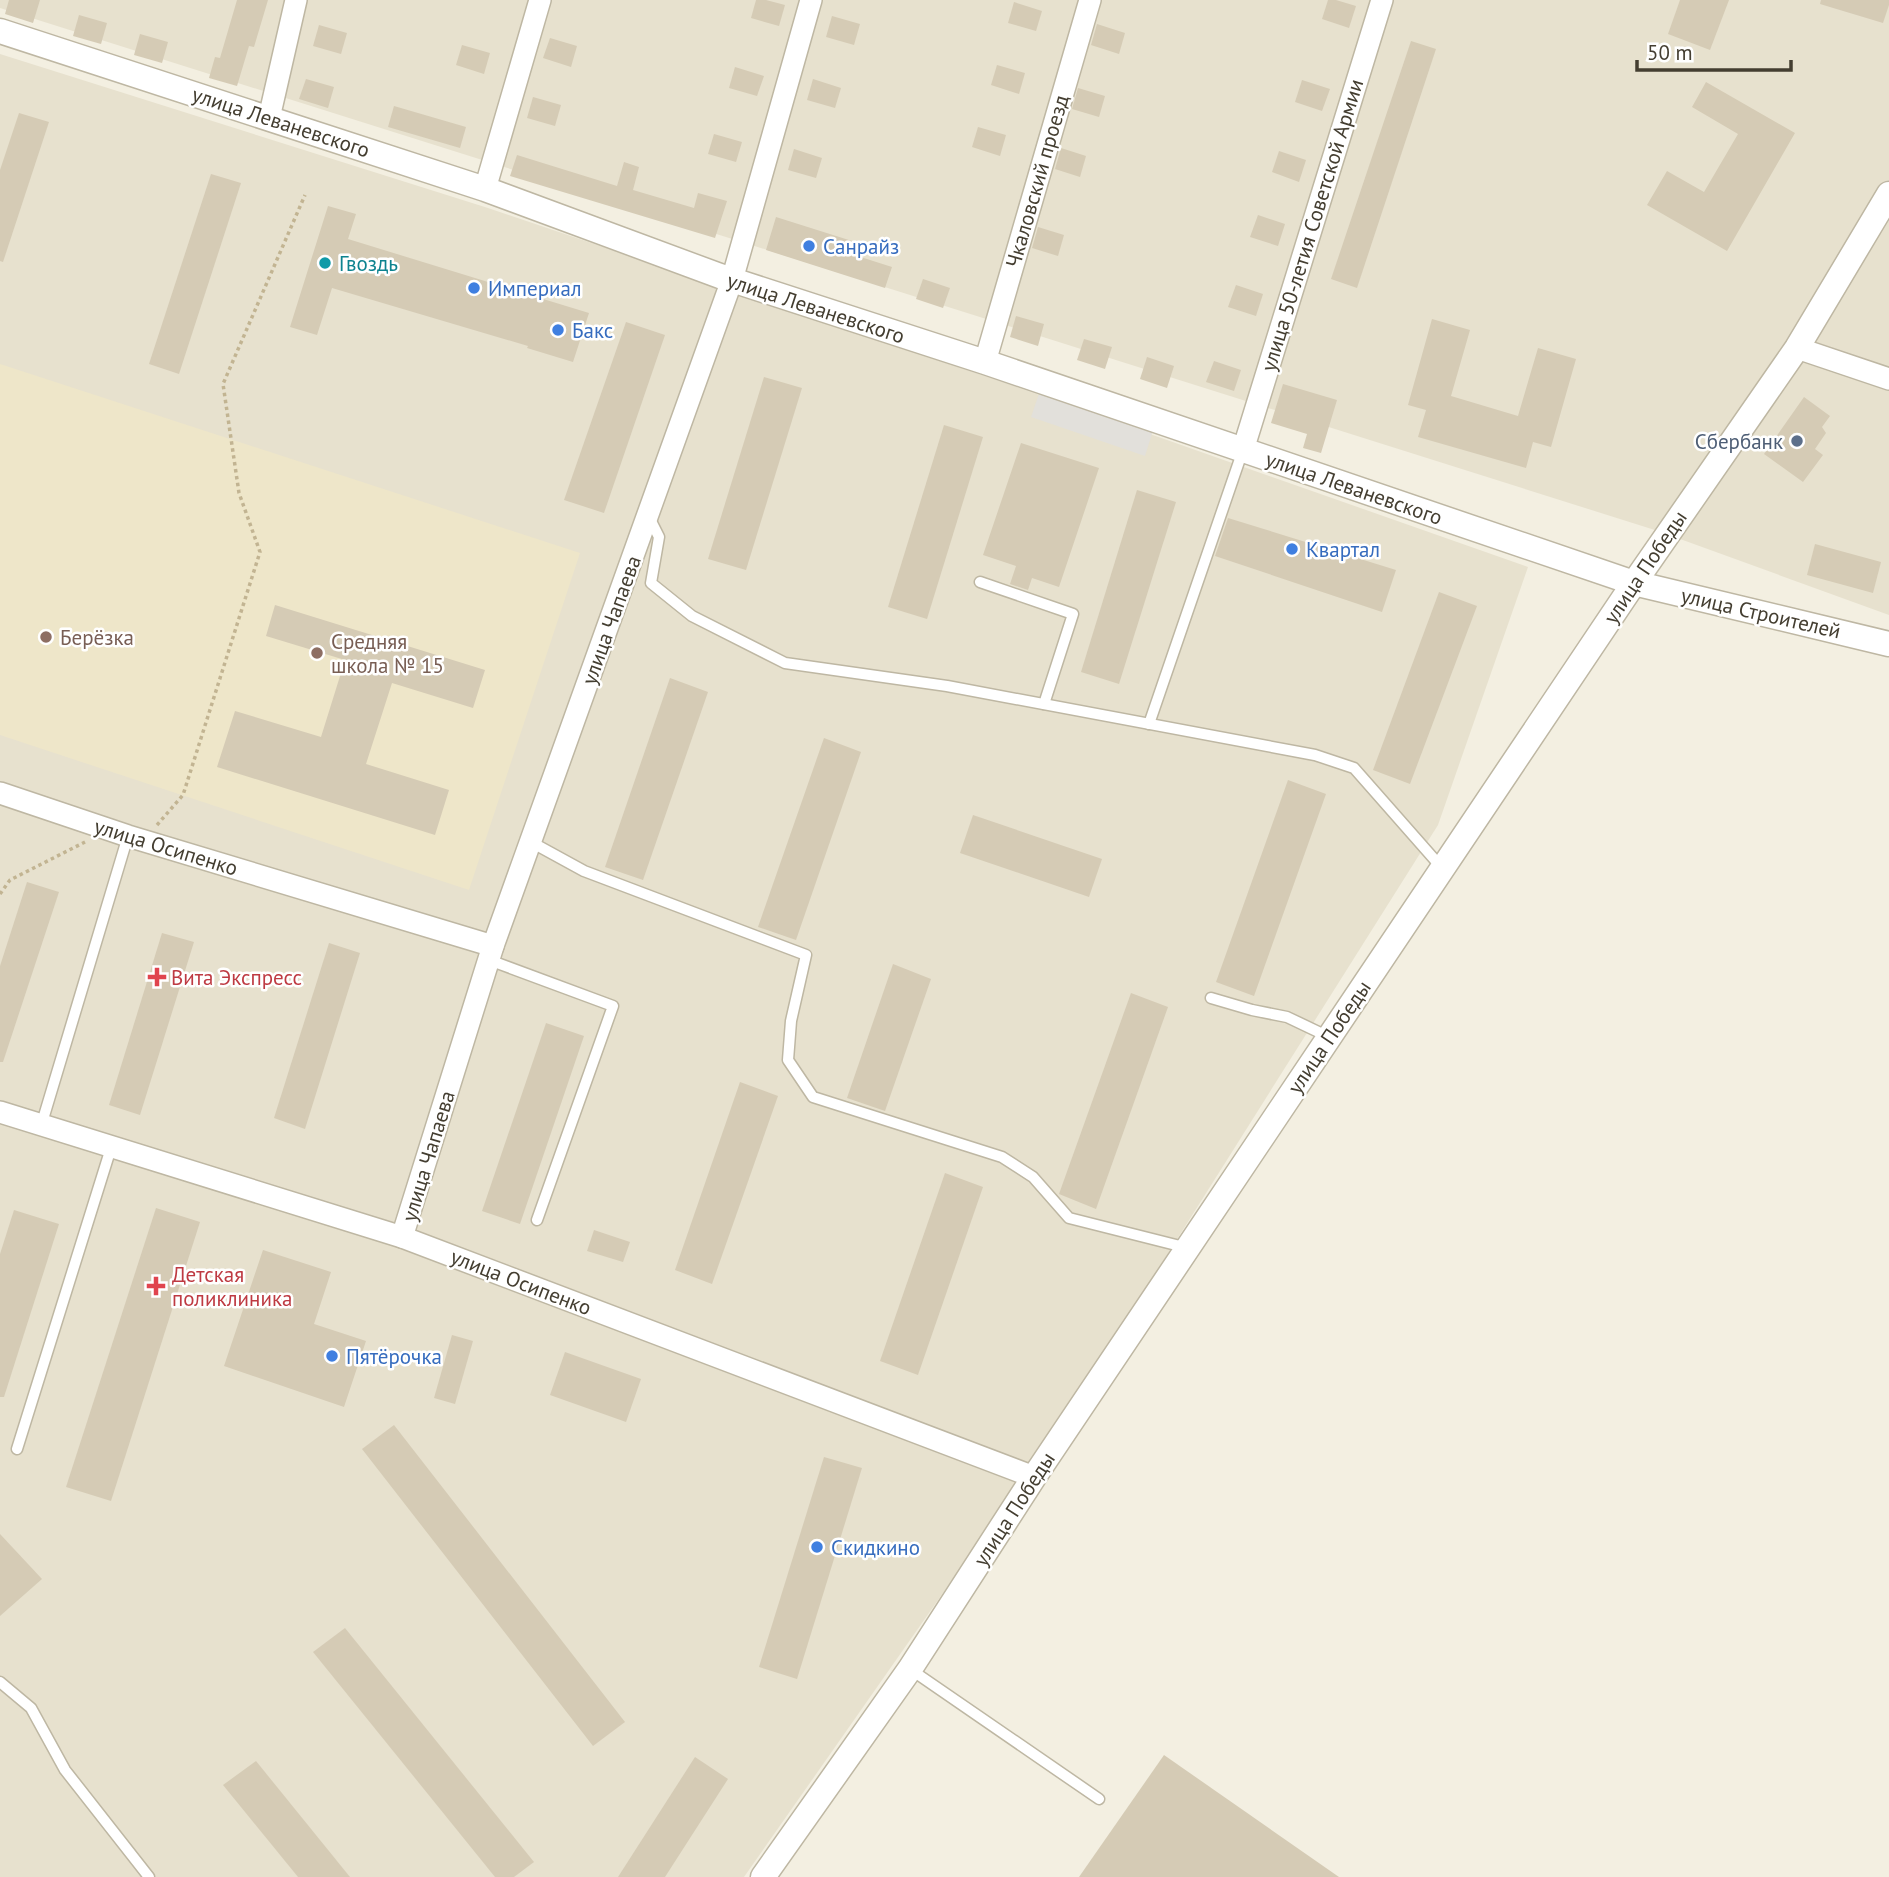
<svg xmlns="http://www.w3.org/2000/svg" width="1889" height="1877" font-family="'PT Sans',sans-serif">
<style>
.residential{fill:#e7e1ce}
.education{fill:#eee6c9}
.parking{fill:#e2e0db}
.building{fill:#d5cbb5}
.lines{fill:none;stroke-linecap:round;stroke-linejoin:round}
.service-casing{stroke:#beb7a3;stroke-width:13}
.minor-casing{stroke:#beb7a3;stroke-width:24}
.tertiary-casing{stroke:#beb7a3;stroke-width:27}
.path{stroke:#c2b492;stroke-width:3.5;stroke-dasharray:3.5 3.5;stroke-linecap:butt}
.service{stroke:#fff;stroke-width:10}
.minor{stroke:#fff;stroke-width:21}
.tertiary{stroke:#fff;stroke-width:24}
.shop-dot{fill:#3f7fe0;stroke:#fff;stroke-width:2.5}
.culture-dot{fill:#0f9aa8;stroke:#fff;stroke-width:2.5}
.service-dot{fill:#5c6f8a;stroke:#fff;stroke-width:2.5}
.education-dot{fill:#8d6e63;stroke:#fff;stroke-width:2.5}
.health-dot{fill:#e0444e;stroke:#fff;stroke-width:2.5}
.labels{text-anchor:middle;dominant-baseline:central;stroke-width:5;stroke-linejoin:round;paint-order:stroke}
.street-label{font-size:21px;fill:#443e31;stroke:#fff}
.shop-label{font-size:21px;fill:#366cbe;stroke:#fff;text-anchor:start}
.culture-label{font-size:21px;fill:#0d838f;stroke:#fff;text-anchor:start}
.service-label{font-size:21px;fill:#4e5e75;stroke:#fff;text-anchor:end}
.education-label{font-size:21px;fill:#785e54;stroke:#fff;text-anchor:start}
.health-label{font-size:21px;fill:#be3a42;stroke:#fff;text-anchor:start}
</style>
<rect width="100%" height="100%" fill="#f3efe1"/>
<g class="residential">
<path d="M0,0H1889V615L1658,531L0,8Z"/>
<path d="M0,54L488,208L1011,385L1528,567L1438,825L1053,1436L744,1877H0Z"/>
</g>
<path class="education" d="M0,364L580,553L469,890L0,735Z"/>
<path class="parking" d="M1042,385L1156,421L1145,456L1031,417Z"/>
<g class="building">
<path d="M9,0H40L33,23L5,14Z"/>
<path d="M237,0H268L254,47L249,46L237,86L209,78L215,57L220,58Z"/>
<path d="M756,0H766L785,5L779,26L751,18Z"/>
<path d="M1328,0H1336L1356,6L1349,28L1322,19Z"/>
<path d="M1680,0H1729L1710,50L1668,34Z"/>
<path d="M1821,0H1889V5L1883,23L1820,4Z"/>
<path d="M1014,2L1042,11L1036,31L1008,23Z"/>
<path d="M79,15L107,23L101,44L73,36Z"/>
<path d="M832,16L860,24L854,45L826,37Z"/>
<path d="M1097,24L1125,33L1119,54L1091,45Z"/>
<path d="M319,25L347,33L341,54L313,46Z"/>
<path d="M140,34L168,42L162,63L134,55Z"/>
<path d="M550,38L577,46L571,67L543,58Z"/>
<path d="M1411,41L1436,49L1357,288L1331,279Z"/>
<path d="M462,45L490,53L484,74L456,65Z"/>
<path d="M997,65L1025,73L1019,94L991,85Z"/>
<path d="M735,67L764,76L757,96L729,88Z"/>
<path d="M306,79L334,87L328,108L299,99Z"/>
<path d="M813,79L841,88L835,108L807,100Z"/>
<path d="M1302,80L1330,89L1322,111L1295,102Z"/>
<path d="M1706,82L1795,133L1727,251L1647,205L1667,171L1704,192L1738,134L1692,107Z"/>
<path d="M1078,88L1105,96L1099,117L1072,109Z"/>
<path d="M533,97L561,105L555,126L527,118Z"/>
<path d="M394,106L466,127L460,148L388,127Z"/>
<path d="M19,113L49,122L3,262L0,261V170Z"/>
<path d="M978,127L1006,135L1000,156L972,147Z"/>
<path d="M714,134L742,142L736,162L708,154Z"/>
<path d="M1061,148L1086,156L1080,177L1055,169Z"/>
<path d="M794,149L822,158L816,178L788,170Z"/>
<path d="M1279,151L1306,160L1299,182L1272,172Z"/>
<path d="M517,155L617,186L624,162L639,167L633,190L694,208L698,193L727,201L715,238L510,176Z"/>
<path d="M211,174L241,183L179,374L149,364Z"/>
<path d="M328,206L356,214L348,239L589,313L573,362L527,348L528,346L332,288L317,335L290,327Z"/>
<path d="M1258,215L1285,224L1278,246L1250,237Z"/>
<path d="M776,217L852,241L848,253L892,267L885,288L766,250Z"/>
<path d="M1038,227L1064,235L1058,256L1032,248Z"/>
<path d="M923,279L950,288L943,308L916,299Z"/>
<path d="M1236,285L1263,294L1256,316L1228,307Z"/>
<path d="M1016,316L1044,324L1038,346L1010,337Z"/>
<path d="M1432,319L1470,330L1451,396L1518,416L1538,348L1576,359L1551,447L1533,442L1526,468L1418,437L1426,410L1408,405Z"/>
<path d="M626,322L665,335L604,513L564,500Z"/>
<path d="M1084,339L1112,347L1105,369L1077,360Z"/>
<path d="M1147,357L1174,366L1167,388L1140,379Z"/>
<path d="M1214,361L1241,370L1234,391L1206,382Z"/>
<path d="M764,377L802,388L746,570L708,559Z"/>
<path d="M1283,384L1337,400L1321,453L1303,448L1307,434L1271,423Z"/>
<path d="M1804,397L1830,416L1822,427L1826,433L1815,449L1823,455L1803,482L1764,454Z"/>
<path d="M944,425L983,437L927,619L888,607Z"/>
<path d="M1021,443L1099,468L1059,587L1032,578L1028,590L1010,584L1016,566L983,555Z"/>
<path d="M1137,490L1176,502L1119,684L1081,672Z"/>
<path d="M1228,518L1396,570L1382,612L1215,556Z"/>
<path d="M1815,544L1881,562L1873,593L1807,575Z"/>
<path d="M1439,592L1477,606L1410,784L1373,770Z"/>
<path d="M275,605L485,670L473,708L392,683L366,764L449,790L435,835L217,767L235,711L321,737L345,660L266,636Z"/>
<path d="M670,678L708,692L643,880L605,867Z"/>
<path d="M824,738L861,752L796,940L758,927Z"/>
<path d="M1288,780L1326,794L1254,996L1216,982Z"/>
<path d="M973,815L1102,859L1089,897L960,853Z"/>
<path d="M27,882L59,892L3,1062H0V966Z"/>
<path d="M162,933L194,942L140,1115L109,1105Z"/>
<path d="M329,943L360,953L305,1129L274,1118Z"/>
<path d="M893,964L931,979L885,1111L847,1098Z"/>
<path d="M1131,993L1168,1007L1096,1209L1059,1194Z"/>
<path d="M546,1023L584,1036L520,1224L482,1211Z"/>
<path d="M740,1082L778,1096L712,1284L675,1270Z"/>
<path d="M945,1173L983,1187L918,1375L880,1361Z"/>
<path d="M156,1208L200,1222L111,1501L66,1487Z"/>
<path d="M14,1210L59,1224L4,1397H0V1254Z"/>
<path d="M594,1230L630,1242L623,1262L587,1251Z"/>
<path d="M263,1250L331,1272L314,1324L366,1341L344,1407L224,1366Z"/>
<path d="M452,1335L473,1341L455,1404L434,1398Z"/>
<path d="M565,1352L641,1379L626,1422L550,1395Z"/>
<path d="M394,1425L625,1722L593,1746L362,1449Z"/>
<path d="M824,1457L862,1468L797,1679L759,1667Z"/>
<path d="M0,1534L42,1579L0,1616Z"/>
<path d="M345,1628L534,1862L514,1877H495L313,1652Z"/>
<path d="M1164,1755L1339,1877H1079Z"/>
<path d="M695,1757L728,1779L665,1877H618Z"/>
<path d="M256,1761L350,1877H298L223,1785Z"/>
</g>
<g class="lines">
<g class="service-casing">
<g id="service">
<path d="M649,517L659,537L651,583L692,616L785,663L947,686L1315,755L1354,768L1442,868"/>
<path d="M980,582L1073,614L1044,704"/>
<path d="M1149,724L1243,450"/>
<path d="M531,842L584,871L806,955L791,1021L788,1060L813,1097L1002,1157L1033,1177L1069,1218L1188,1248"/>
<path d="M489,960L613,1006L537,1220"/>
<path d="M1211,998L1252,1010L1287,1017L1329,1037"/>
<path d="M41,1126L128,836"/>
<path d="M17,1449L111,1148"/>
<path d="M910,1669L1099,1799"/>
<path d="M0,1682L31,1708L65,1770L149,1877"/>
</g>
</g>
<g class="minor-casing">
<g id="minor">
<path d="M269,118L296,0"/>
<path d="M485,189L540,0"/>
<path d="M1797,348L1889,379"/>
<path d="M985,362L1090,0"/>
<path d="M1243,450L1382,0"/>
<path d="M0,793L128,836L493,946"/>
<path d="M0,1112L402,1237L1034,1477"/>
<path d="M402,1237L493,946L732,280L811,0"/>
</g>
</g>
<g class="tertiary-casing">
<g id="tertiary">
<path d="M0,31L485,189L720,276L985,362L1634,583L1889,644"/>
<path d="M763,1877L910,1669L1034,1477L1634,583L1797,348L1889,194"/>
</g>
</g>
<g class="path">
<path d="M157,825L183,795L260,552L239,493L223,384L305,195"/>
<path d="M0,894L10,880L85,842"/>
</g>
<use href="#service" class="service"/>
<use href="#minor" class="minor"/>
<use href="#tertiary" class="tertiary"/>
</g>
<g class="shop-dot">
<circle cx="809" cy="246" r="7"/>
<circle cx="474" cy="288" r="7"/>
<circle cx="558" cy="330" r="7"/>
<circle cx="1292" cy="549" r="7"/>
<circle cx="332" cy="1356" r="7"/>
<circle cx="817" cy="1547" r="7"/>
</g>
<circle class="culture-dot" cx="325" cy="263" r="7"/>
<circle class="service-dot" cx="1797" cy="441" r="7"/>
<g class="education-dot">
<circle cx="46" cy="637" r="7"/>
<circle cx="317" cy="653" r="7"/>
</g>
<g class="health-dot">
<path d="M153.5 966.5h7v7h7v7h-7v7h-7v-7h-7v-7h7z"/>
<path d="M152.5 1275.5h7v7h7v7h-7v7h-7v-7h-7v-7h7z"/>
</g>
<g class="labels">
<g class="street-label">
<text transform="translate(281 122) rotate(18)">улица Леваневского</text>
<text transform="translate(1037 181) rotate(-74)">Чкаловский проезд</text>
<text transform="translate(1312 225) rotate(-73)">улица 50-летия Советской Армии</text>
<text transform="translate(816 308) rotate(18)">улица Леваневского</text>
<text transform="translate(1354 488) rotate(19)">улица Леваневского</text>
<text transform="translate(1645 567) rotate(-56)">улица Победы</text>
<text transform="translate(1761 613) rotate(13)">улица Строителей</text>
<text transform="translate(611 620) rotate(-70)">улица Чапаева</text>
<text transform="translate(166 847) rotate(17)">улица Осипенко</text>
<text transform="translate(1329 1037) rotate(-56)">улица Победы</text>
<text transform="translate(428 1156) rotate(-73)">улица Чапаева</text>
<text transform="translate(521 1282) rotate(21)">улица Осипенко</text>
<text transform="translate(1014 1509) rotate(-57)">улица Победы</text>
</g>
<g class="shop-label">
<text x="823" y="246">Санрайз</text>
<text x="488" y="288">Империал</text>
<text x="572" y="330">Бакс</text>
<text x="1306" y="549">Квартал</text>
<text x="346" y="1356">Пятёрочка</text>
<text x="831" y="1547">Скидкино</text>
</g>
<g class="culture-label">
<text x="339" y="263">Гвоздь</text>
</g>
<g class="service-label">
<text x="1783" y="441">Сбербанк</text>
</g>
<g class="education-label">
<text x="60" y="637">Берёзка</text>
<text x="331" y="641">Средняя<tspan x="331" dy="24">школа № 15</tspan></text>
</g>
<g class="health-label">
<text x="171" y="977">Вита Экспресс</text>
<text x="172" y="1274">Детская<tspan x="172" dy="24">поликлиника</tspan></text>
</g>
</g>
<path d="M1637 60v10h154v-10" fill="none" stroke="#443e31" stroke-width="3.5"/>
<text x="1647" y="60" font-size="21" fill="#443e31" stroke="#ffffff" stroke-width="5" paint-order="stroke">50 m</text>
</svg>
